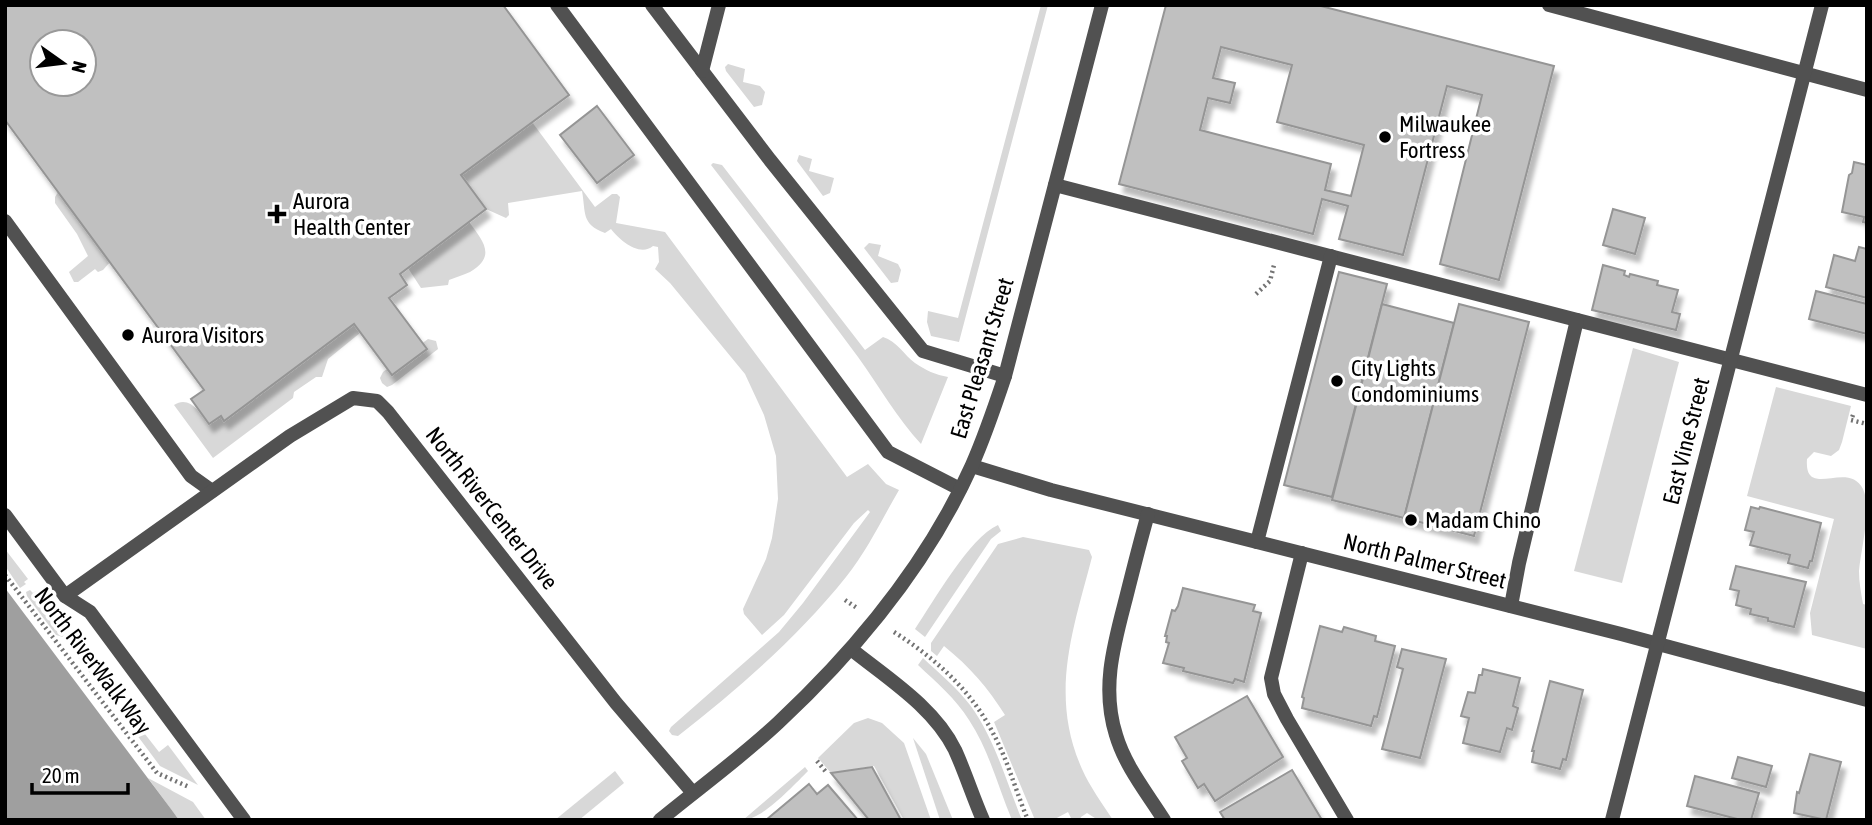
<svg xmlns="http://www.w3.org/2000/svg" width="1872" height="825" font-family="'Asap Condensed',sans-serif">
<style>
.green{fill:#d8d8d8}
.water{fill:#9f9f9f}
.building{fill:#c0c0c0;stroke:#959595;stroke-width:2;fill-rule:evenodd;filter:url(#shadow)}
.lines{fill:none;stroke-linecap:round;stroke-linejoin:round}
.path{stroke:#737373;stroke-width:4.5;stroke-dasharray:2 3.5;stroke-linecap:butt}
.service{stroke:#515151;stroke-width:14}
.minor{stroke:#515151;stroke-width:14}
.tertiary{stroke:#515151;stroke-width:14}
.poi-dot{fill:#000;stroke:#fff;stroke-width:2.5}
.labels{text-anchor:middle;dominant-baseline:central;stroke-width:7;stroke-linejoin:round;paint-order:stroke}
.poi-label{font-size:23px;fill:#000;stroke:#fff;text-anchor:start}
.street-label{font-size:23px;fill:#000;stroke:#fff}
</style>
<defs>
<filter id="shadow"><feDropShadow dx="4.5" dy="8" stdDeviation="2" flood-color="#0004"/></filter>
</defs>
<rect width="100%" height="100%" fill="#fff"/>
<g class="green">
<path d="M1041,5H1048L959,342L931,336L927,322L928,311L958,318Z"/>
<path d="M728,64L745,69L743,82L760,86L765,92L762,105L754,107L726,71L725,67Z"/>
<path d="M532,122L595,207L612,194H617L620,197L616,223L665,232L847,477L868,464L886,484L899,490C882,519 867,551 846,577C797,638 739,688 678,736L672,735L669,731L671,727L779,632L803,603L870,512L868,510L854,523L784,615L762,635L744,614L743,609L766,559L772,538L778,499L776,456L764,415L745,374L670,283L655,269L659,262L658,247L653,246C640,257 620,241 611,229L605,233C581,224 586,213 582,191L508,203L509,215L506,218L486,209L461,175Z"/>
<path d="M799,155L812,159L809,171L834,178L830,193L823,196L797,161Z"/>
<path d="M713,163L722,165L865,350L883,337C897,341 904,355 915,363C925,370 936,375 948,377L921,444C897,418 879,386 858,357C810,292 760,229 711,165Z"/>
<path d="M58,192L110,262L103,270L98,272L95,269L78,282H74L69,272L88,256L77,234L55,203V197Z"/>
<path d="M469,222C483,241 497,256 470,272C464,275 456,277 449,280L448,285L421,288L408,268Z"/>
<path d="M869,243L881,245L878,256L898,264L901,270L898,282L891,283L864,248Z"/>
<path d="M354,324L360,333L328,359L322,377H316L294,392L293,398L213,458L174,405C189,395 200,412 209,424L221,416L225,420Z"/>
<path d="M428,339L436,341L438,349L392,385L387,387L382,383L380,378L383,372Z"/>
<path d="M1633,348L1679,362L1622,583L1574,571Z"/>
<path d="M1776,387L1851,406L1842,442L1839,450L1831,456L1814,452L1807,459C1804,501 1848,459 1863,489C1872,509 1861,548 1859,571C1859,582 1861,593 1863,604L1867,605V649L1812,635L1810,613L1834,519L1747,496Z"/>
<path d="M998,525L1001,531L991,539L925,637L915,629C934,601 969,538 998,525Z"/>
<path d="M1023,537L1089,550L1092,557C1073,630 1049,695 1082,769C1090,787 1102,803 1113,820H1098L1087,813L1081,817L1080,820H1072L1068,812L1053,820H1035L994,722L1005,715C988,688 970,667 944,646L937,656L931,651V643L998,544Z"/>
<path d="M5,549L28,579L24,582L26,584L20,588L5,566Z"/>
<path d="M30,590L33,593L36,591L113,695L109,699L63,637L56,635L27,596L26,592Z"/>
<path d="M923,658C939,673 957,688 970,705C995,739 1006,781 1022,820H1012C998,787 989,750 969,720C956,699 936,682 918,665Z"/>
<path d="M127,711L159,752L168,745L198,785L160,766L122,715Z"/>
<path d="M868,718L882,723L904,743L931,820H904L874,766L831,773L818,758L854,723Z"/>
<path d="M913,738L926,754L953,820H940Z"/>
<path d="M805,767L808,771C794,785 762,820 743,820Z"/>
<path d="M615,771L624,783L579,820H555Z"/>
<path d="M148,778L193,802L206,820H179Z"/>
</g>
<path class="water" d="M5,588L171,809L179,820H5Z"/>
<g class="building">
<path d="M5,5H503L569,95L461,175L486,209L400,274L407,285L389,298L427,349L392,375L354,324L224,421L221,416L209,424L191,399L204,390L5,120ZM42,42H84V84H42Z"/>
<path d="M1166,5H1317L1554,66L1499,280L1440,264L1482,95L1447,86L1403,255L1339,239L1348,206L1322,199L1313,234L1119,184ZM1221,47L1292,65L1277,122L1364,145L1351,196L1325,190L1331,164L1200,130L1208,98L1230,103L1235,83L1213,78Z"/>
<path d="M597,106L634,155L597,183L560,135Z"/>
<path d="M1854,162L1867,165V223L1863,222L1864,217L1842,212L1849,175L1852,173Z"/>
<path d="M1613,209L1645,218L1635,254L1603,245Z"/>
<path d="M1859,247L1867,249V298L1826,287L1834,255L1855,261Z"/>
<path d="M1603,265L1625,271L1624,275L1629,277L1630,274L1658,281L1657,285L1678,290L1672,312L1680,314L1676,330L1592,310Z"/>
<path d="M1339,272L1387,284L1332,497L1284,485Z"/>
<path d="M1816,291L1867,304V334L1809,319Z"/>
<path d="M1382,304L1454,323L1404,518L1332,500Z"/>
<path d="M1459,304L1529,322L1474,536L1404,518Z"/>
<path d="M1751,507L1759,509L1760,507L1821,523L1812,561H1810L1808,568L1788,563L1790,555L1750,545L1754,532L1745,530Z"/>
<path d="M1736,566L1806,582L1794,627L1768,621V618L1750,614L1751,609L1736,605L1739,591L1730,589Z"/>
<path d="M1183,588L1255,605L1253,611L1261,613L1244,682L1235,679L1233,683L1183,671L1184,668L1163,663L1169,643L1166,642L1167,636H1165L1172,610L1175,611L1178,606Z"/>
<path d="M1320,626L1342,632L1344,627L1376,636L1375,641L1395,646L1377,717L1374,716L1371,726L1302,708L1304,698L1302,697Z"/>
<path d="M1402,649L1446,659L1420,758L1382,749L1403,669L1397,667Z"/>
<path d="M1483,669L1520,678L1513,706L1518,708L1512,730L1507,728L1500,752L1463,743L1469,718L1461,716L1468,692L1475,693L1479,675H1482Z"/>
<path d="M1550,681L1583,690L1566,760L1563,759L1560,769L1532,762L1534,751H1532Z"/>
<path d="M1247,696L1283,757L1215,801L1204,784L1198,788L1182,761L1187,758L1175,737Z"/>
<path d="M1810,754L1841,762L1826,820L1794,813L1797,792L1799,793Z"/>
<path d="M1738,757L1772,766L1766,787L1732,778Z"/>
<path d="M872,767L901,820H869L831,773Z"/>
<path d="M1292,770L1322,820H1225L1220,812Z"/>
<path d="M1695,776L1759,793L1751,820H1741L1687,806Z"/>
<path d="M809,784L817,794L828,785L858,820H766Z"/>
</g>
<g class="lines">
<g class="path">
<path d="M1256,294L1270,281L1274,265"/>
<path d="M1853,415L1851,420L1867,424"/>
<path d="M5,575L157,773L189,787"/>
<path d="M845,600L857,608"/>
<path d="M894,632C935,658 972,691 994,735C1008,761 1016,792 1028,820"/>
<path d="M817,761L826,772"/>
</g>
<g class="service">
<path d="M557,5L888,452L960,489"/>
<path d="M652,5L770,160L923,351L1005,376"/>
<path d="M702,71L719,5"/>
<path d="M1055,185L1867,395"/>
<path d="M5,221L191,476L212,491"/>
<path d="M5,515L65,596L90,612L244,820"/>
<path d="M1257,542L1331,256"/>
<path d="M1302,553L1271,678L1274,694L1287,719L1347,820"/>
<path d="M65,596L290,436L353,398L377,401L388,412L616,703L693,793"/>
<path d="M1511,606L1519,563L1577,320"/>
</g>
<g class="minor">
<path d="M1549,5L1867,90"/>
<path d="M972,466L1051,490L1621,634L1867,700"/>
<path d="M1148,514C1140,542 1133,570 1126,598C1114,644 1101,688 1116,735C1125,766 1147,793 1164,820"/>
<path d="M851,649C887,678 934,707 955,750C965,772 973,797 983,820"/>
<path d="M1612,820L1822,5"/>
</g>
<path class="tertiary" d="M660,820C700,787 742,757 779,722C857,649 928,563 972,465C985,436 995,406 1005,376L1102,5"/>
</g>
<g class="poi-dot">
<circle cx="1385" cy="137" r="7"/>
<path d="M273.5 203.5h7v7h7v7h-7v7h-7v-7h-7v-7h7z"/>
<circle cx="128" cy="335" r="7"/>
<circle cx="1337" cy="381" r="7"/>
<circle cx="1411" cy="520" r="7"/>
</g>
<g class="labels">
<g class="poi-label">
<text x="1399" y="124">Milwaukee<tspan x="1399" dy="26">Fortress</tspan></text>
<text x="293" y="201">Aurora<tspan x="293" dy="26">Health Center</tspan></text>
<text x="142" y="335">Aurora Visitors</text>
<text x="1351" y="368">City Lights<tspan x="1351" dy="26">Condominiums</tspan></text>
<text x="1425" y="520">Madam Chino</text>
</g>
<g class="street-label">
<text transform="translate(982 358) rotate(-73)">East Pleasant Street</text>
<text transform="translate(1686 441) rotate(-76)">East Vine Street</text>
<text transform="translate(492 508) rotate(52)">North RiverCenter Drive</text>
<text transform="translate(1425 561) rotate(14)">North Palmer Street</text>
<text transform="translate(93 661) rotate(53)">North RiverWalk Way</text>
</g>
</g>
<rect width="1872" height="825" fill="none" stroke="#000000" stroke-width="14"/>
<g transform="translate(63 63) rotate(104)"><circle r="33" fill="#ffffff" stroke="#999999" stroke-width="2"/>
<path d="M0-5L12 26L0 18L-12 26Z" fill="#000000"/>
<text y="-10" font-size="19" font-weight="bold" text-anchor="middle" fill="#000000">N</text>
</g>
<path d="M32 783v10h96v-10" fill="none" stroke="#000000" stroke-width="3.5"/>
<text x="42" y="783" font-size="21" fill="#000000" stroke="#ffffff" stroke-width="5" paint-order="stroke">20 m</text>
</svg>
